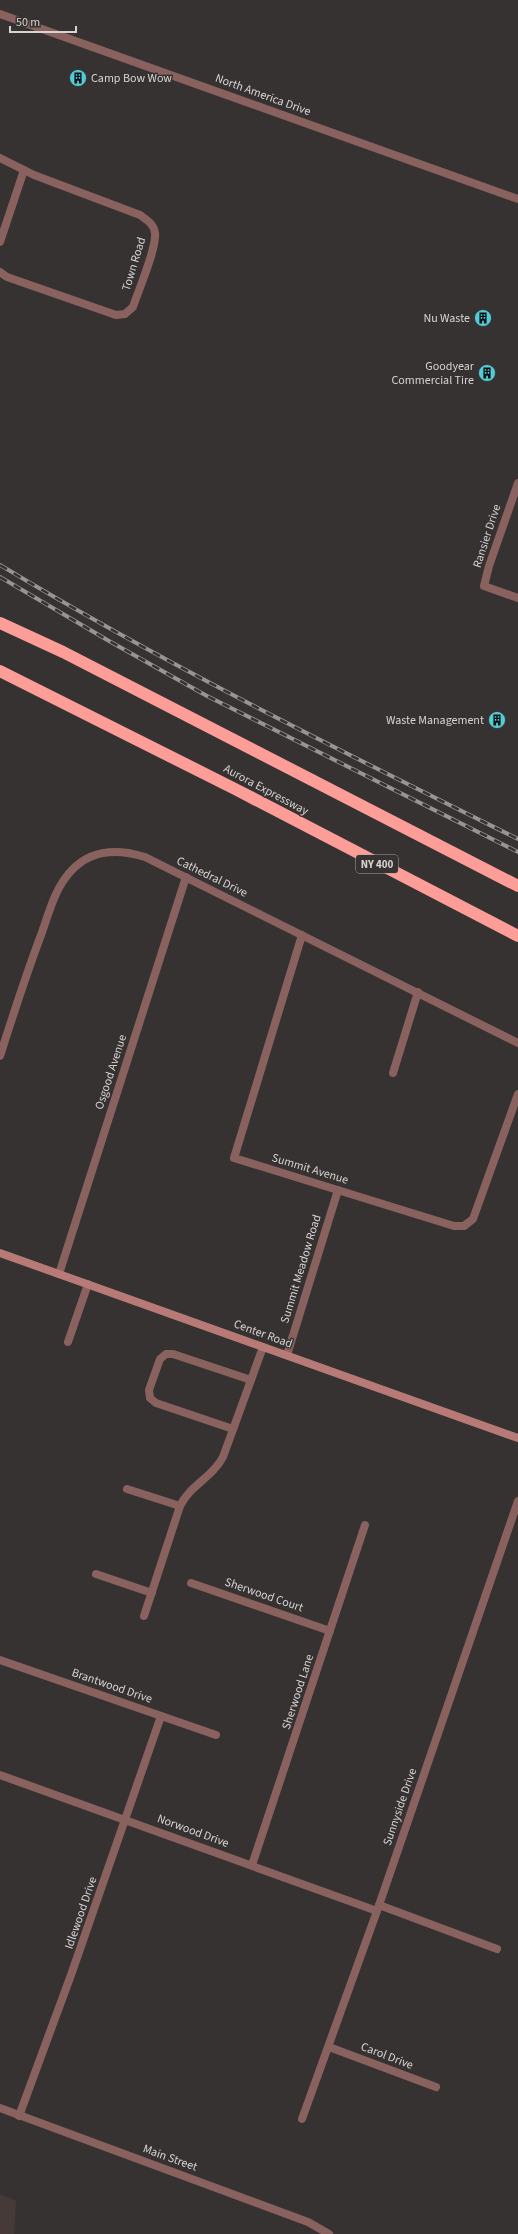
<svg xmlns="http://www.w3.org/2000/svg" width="518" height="2234" font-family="'Source Sans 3',sans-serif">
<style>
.built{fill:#463a39}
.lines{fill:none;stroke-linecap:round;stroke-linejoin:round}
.street{stroke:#89625f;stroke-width:8}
.secondary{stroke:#b87a76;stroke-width:8}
.highway{stroke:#fd9d98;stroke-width:12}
.rail-casing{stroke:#989494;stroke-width:4}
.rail{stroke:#373232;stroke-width:2.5;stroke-dasharray:8;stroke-linecap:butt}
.labels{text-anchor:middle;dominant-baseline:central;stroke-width:3;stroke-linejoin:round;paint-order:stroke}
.shield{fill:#373232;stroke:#a7a3a3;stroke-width:1}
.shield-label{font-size:11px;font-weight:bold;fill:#d7d3d3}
.poi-label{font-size:12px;fill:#d7d3d3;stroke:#373232;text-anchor:end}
.street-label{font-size:12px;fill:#d7d3d3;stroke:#373232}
</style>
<rect width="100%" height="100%" fill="#373232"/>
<path class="built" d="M0,2194L16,2201L14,2234H0Z"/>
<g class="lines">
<g class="street">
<path d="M0,14L518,199"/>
<path d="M0,158L34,175L140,215C147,220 154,224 155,233C157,248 138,291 133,307L125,314L116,315L7,277L0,272"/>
<path d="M0,242L24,170"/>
<path d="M518,483L489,566L484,586L518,598"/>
<path d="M302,935L234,1158L454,1226H464L473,1219L518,1094"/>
<path d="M0,1056C13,1015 26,975 41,935C49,913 55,887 72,870C92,849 119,849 145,857L518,1043"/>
<path d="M393,1073L418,992"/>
<path d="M59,1274L186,877"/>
<path d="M68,1342L88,1284"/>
<path d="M287,1355L338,1190"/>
<path d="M233,1429L156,1403L150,1398L149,1390L160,1359L166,1354H173L251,1380"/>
<path d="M127,1489L180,1506"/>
<path d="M96,1574L152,1593"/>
<path d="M191,1583L330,1631"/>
<path d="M144,1616L180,1506C190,1485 212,1478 223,1457L263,1347"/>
<path d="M0,1660L216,1735"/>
<path d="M0,1775L377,1911"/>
<path d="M252,1865L365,1525"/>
<path d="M379,1905L497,1949"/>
<path d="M329,2047L436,2087"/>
<path d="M0,2108L308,2222L329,2234"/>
<path d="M19,2116L71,1975L161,1716"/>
<path d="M302,2119L377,1911L518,1501"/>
</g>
<path class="secondary" d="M0,1253L518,1438"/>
<g class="highway">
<path d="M0,623L63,652L518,886"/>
<path d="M0,671L237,790L518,936"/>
</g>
<g class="rail-casing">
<g id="rail">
<path d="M0,565C168,666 343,752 518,839"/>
<path d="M0,577L109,641L207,696L518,852"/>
</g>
</g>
<use href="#rail" class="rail"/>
</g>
<defs>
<g id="building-disc" transform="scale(0.9)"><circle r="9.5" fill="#52ccd6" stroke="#373232"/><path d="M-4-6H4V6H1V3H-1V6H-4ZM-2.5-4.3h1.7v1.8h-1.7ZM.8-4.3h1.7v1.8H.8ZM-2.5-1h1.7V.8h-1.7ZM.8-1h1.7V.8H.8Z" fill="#111"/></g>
</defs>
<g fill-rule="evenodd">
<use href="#building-disc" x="78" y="78"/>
<use href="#building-disc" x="483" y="318"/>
<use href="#building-disc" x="487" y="373"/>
<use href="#building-disc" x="497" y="720"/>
</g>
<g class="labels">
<rect class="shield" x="356" y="855" width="42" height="18" rx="3"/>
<g class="shield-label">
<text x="377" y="864">NY 400</text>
</g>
<g class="poi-label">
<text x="91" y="78" text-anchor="start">Camp Bow Wow</text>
<text x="470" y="318">Nu Waste</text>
<text x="474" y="366">Goodyear<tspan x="474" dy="14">Commercial Tire</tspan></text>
<text x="484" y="720">Waste Management</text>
</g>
<g class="street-label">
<text transform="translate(263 95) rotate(20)">North America Drive</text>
<text transform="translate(134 264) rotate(-73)">Town Road</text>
<text transform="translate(487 536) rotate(-72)">Ransier Drive</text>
<text transform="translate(266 790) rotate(28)">Aurora Expressway</text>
<text transform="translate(212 877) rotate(26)">Cathedral Drive</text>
<text transform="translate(111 1072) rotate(-72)">Osgood Avenue</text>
<text transform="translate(310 1169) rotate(17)">Summit Avenue</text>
<text transform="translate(301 1269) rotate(-73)">Summit Meadow Road</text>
<text transform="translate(263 1334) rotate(20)">Center Road</text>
<text transform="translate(264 1595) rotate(19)">Sherwood Court</text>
<text transform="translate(112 1686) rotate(19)">Brantwood Drive</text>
<text transform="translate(298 1692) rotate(-72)">Sherwood Lane</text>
<text transform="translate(400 1807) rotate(-71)">Sunnyside Drive</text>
<text transform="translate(193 1831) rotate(20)">Norwood Drive</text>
<text transform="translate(81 1913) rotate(-71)">Idlewood Drive</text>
<text transform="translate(387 2056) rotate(21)">Carol Drive</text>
<text transform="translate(170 2158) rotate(20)">Main Street</text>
</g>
</g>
<path d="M10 26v6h66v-6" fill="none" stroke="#d7d3d3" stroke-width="2"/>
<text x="16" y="26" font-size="12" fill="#d7d3d3" stroke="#373232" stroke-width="3" paint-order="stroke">50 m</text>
</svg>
